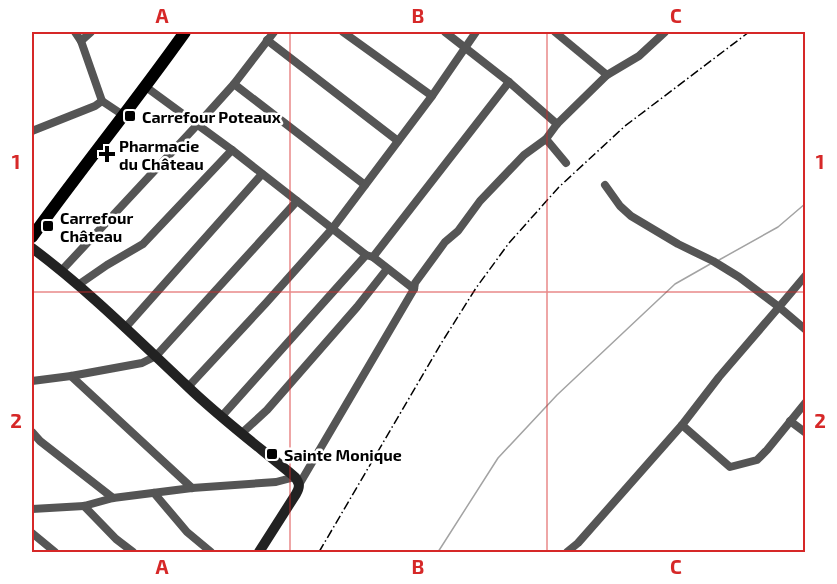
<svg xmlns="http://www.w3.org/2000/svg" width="837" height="584" font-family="'Exo 2',sans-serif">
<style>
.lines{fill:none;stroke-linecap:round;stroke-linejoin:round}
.stream{stroke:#a3a3a3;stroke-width:1.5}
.street{stroke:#555;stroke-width:8}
.secondary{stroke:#222;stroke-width:10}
.primary{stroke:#000;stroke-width:12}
.rail{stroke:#000;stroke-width:1.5;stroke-dasharray:9 3 1.5 3;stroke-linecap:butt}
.grid{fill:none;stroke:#d62828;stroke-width:1.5;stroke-opacity:0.55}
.poi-dot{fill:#000;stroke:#fff;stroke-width:2}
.labels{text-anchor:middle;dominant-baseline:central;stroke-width:5;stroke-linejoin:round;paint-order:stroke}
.poi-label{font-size:16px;font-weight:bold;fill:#000;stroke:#fff;text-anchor:start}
.neatline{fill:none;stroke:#d62828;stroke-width:2}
.grid-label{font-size:20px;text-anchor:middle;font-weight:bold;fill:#d62828}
</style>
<rect width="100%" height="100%" fill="#fff"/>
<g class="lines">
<g class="stream">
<path d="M719,260L778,227L806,203"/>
<path d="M438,552L498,458L557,395L675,284L712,263"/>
</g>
<g class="street">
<path d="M75,32L81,41L102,101"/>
<path d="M343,32L432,96"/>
<path d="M445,32L509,82L557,124"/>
<path d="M555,32L607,75"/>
<path d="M267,40L398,141"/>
<path d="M81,41L91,32"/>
<path d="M234,84L365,185"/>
<path d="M146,87L232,150L366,255L373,257L414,289"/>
<path d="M32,131L95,106L102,101L123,115"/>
<path d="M546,139L566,163"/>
<path d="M373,257L509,82"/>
<path d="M62,270L198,124L234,84L274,32"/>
<path d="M806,275L779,307L806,330"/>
<path d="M78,285L107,265L143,244L232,150"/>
<path d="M125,328L262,174"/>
<path d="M71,376L192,488"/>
<path d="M32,381L71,376L142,363L156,356L297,201"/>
<path d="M188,387L266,303L332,229L432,96L476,32"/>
<path d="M222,416L366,255"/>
<path d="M790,421L806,433"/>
<path d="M682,425L730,467L757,460L767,450L806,402"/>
<path d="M32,432L40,441L113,498"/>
<path d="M242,433L267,410L357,307L387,269"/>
<path d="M300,483L414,289L415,283L445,242L458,231L480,201L524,155L546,139L557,124L607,75L639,56L665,32"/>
<path d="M154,493L187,532L211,552"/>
<path d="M84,506L116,539L133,552"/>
<path d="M32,509L84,506L113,498L192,488L276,482L295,477"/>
<path d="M32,533L55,552"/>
<path d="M567,552L578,543L682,425L719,377L779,307L739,277L713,261L678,244L631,216L620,206L605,185"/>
</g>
<path class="secondary" d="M32,248C87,289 136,338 186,385C220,418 259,447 295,477C300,484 300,487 296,494L259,552"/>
<path class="primary" d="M32,237C82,168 136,101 185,32"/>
<path class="rail" d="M319,552L442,342L476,288L509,243L559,187L625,126L749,32"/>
</g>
<path class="grid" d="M290,32V552M547,32V552M32,292H806"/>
<g class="poi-dot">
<rect x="124" y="110" width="12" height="12" rx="3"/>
<path d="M104 145h6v6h6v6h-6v6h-6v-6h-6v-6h6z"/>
<rect x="42" y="220" width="12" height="12" rx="3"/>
<rect x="266" y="448" width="12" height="12" rx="3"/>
</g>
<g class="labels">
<g class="poi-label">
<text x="142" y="116">Carrefour Poteaux</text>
<text x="119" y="145">Pharmacie<tspan x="119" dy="18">du Château</tspan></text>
<text x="60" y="217">Carrefour<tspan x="60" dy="18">Château</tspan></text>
<text x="284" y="454">Sainte Monique</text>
</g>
</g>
<rect width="837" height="584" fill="none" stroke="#ffffff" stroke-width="66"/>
<rect x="33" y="33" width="771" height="518" class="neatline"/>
<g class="grid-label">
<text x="162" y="23">A</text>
<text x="418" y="23">B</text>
<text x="676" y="23">C</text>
<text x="16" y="169">1</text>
<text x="820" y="169">1</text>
<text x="16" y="428">2</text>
<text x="820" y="428">2</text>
<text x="162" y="574">A</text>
<text x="418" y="574">B</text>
<text x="676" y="574">C</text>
</g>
</svg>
